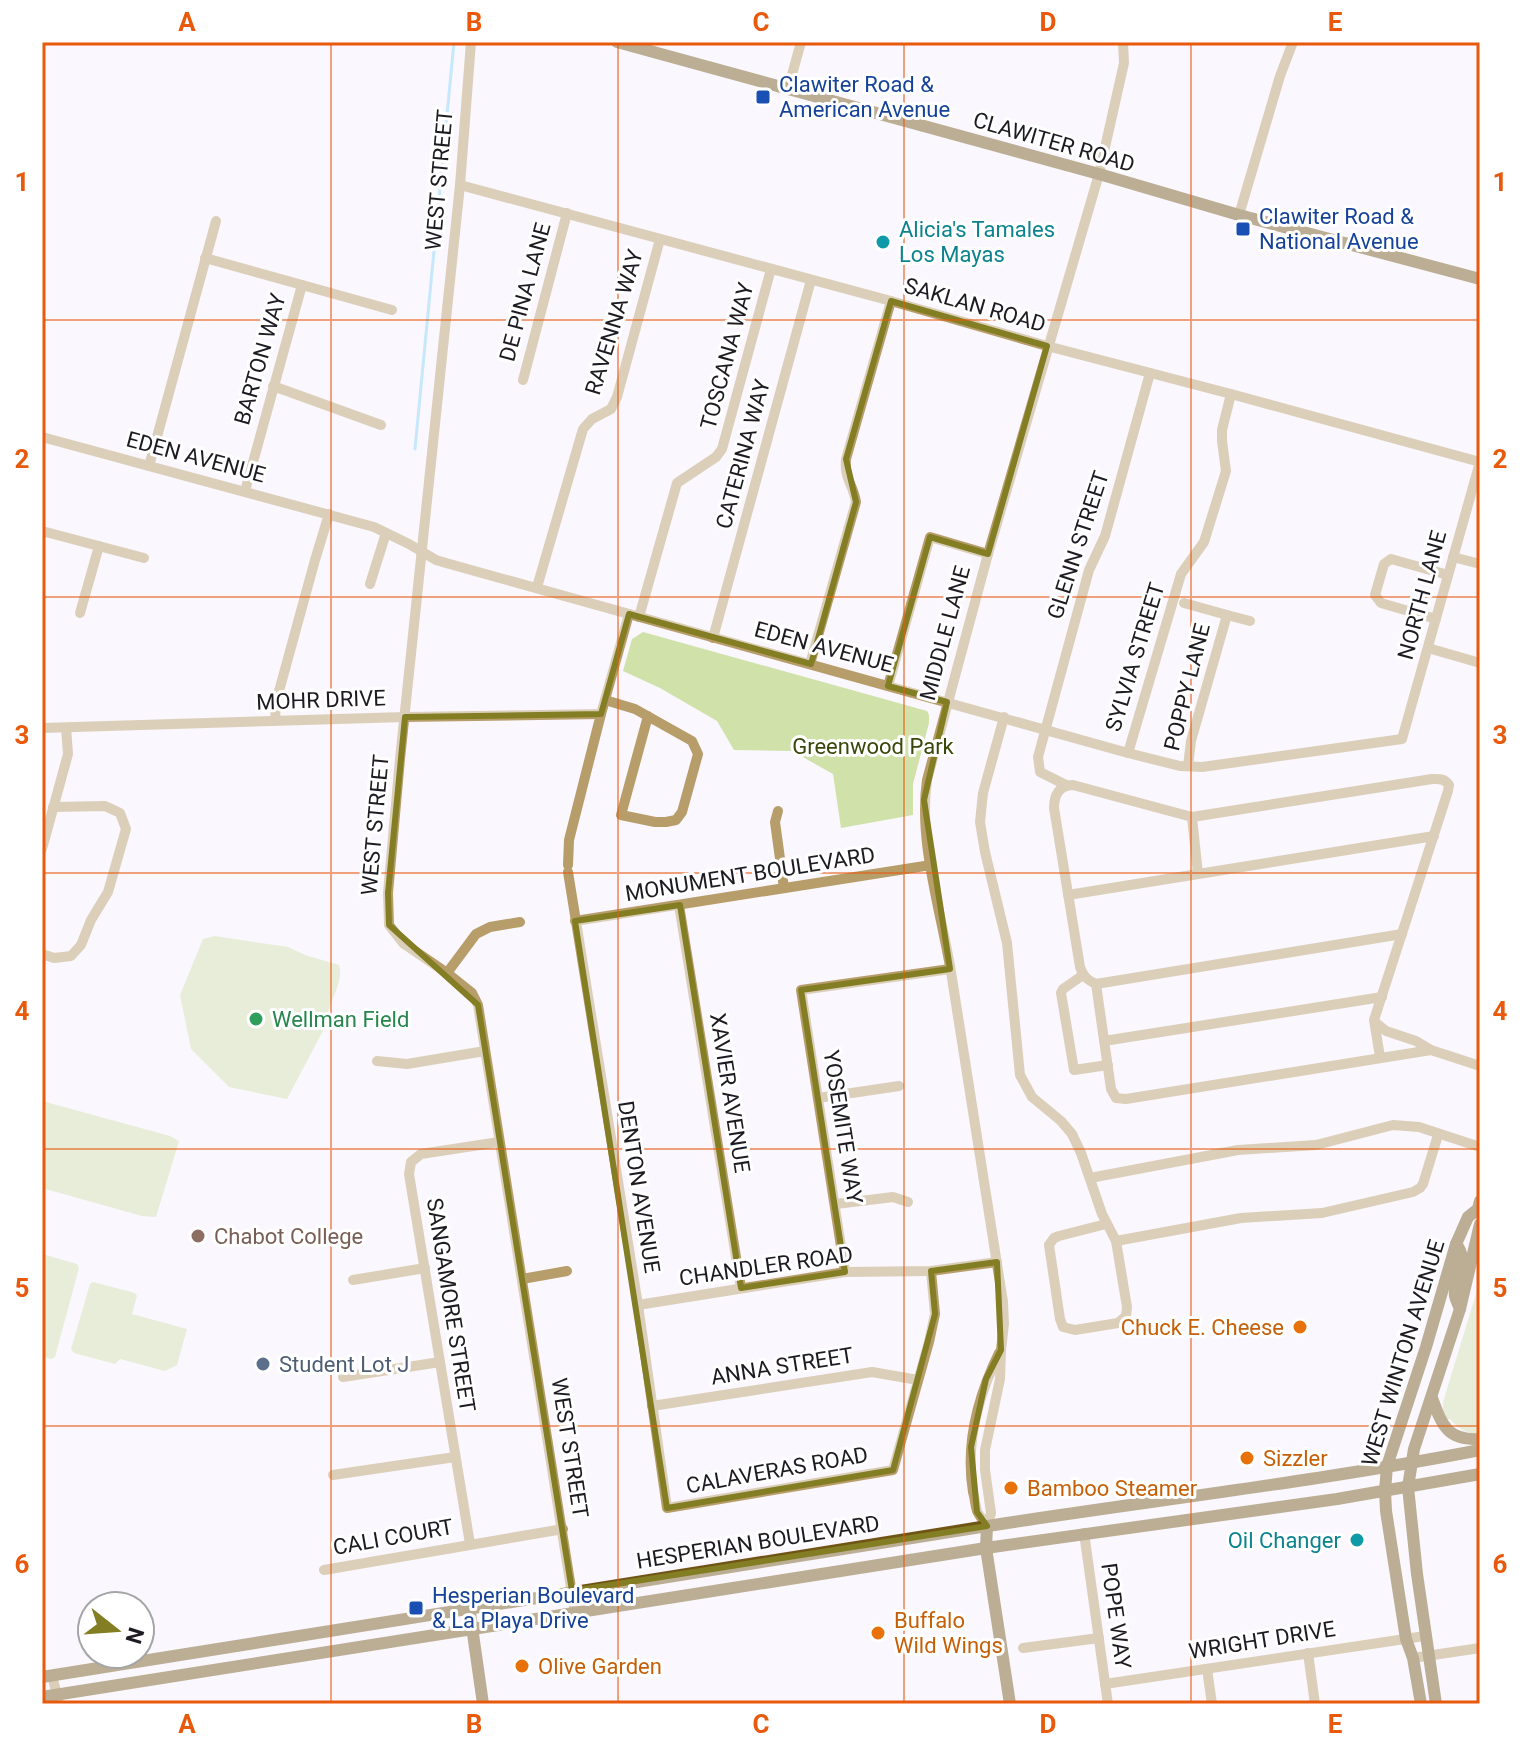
<svg xmlns="http://www.w3.org/2000/svg" width="1522" height="1746" font-family="Roboto,sans-serif">
<style>
.green{fill:#d0e1aa}
.lines{fill:none;stroke-linecap:round;stroke-linejoin:round}
.stream{stroke:#89d3f5;stroke-width:3}
.minor{stroke:#b79d69;stroke-width:10}
.major{stroke:#705414;stroke-width:12}
.marked{fill:none;stroke:#837d23;stroke-width:6;stroke-linejoin:round}
.grid{fill:none;stroke:#e8590c;stroke-width:2;stroke-opacity:0.55}
.transit-dot{fill:#1a4fb4;stroke:#fff;stroke-width:3}
.culture-dot{fill:#0f9aa8;stroke:#fff;stroke-width:3}
.leisure-dot{fill:#2e9e5b;stroke:#fff;stroke-width:3}
.education-dot{fill:#8d6e63;stroke:#fff;stroke-width:3}
.food-dot{fill:#e8710a;stroke:#fff;stroke-width:3}
.service-dot{fill:#5c6f8a;stroke:#fff;stroke-width:3}
.labels{text-anchor:middle;dominant-baseline:central;stroke-width:6;stroke-linejoin:round;paint-order:stroke}
.transit-label{font-size:22px;fill:#164399;stroke:#fff;text-anchor:start}
.street-label{font-size:22px;fill:#1d1b21;stroke:#fff}
.culture-label{font-size:22px;fill:#0d838f;stroke:#fff;text-anchor:start}
.park-label{font-size:22px;fill:#39470a;stroke:#fff}
.leisure-label{font-size:22px;fill:#27864d;stroke:#fff;text-anchor:start}
.education-label{font-size:22px;fill:#785e54;stroke:#fff;text-anchor:start}
.food-label{font-size:22px;fill:#c56008;stroke:#fff;text-anchor:start}
.service-label{font-size:22px;fill:#4e5e75;stroke:#fff;text-anchor:start}
.neatline{fill:none;stroke:#e8590c;stroke-width:3}
.grid-label{font-size:26px;text-anchor:middle;font-weight:bold;fill:#e8590c}
</style>
<rect width="100%" height="100%" fill="#faf7fe"/>
<g class="green">
<path d="M643,632L927,711L929,715V723L913,784V815L841,828L833,774L792,751L734,750L717,721L660,688L623,671L632,639Z"/>
<path d="M215,936L288,947L305,955L339,965C345,984 326,1003 327,1023L287,1099L229,1087L191,1049L180,995L203,939Z"/>
<path d="M42,1101L170,1136L179,1141L156,1217L142,1216L42,1188Z"/>
<path d="M42,1254L77,1264L79,1268L55,1357L51,1359L42,1356Z"/>
<path d="M1480,1281V1434C1466,1433 1459,1430 1450,1419L1446,1420L1443,1413V1402Z"/>
<path d="M93,1282L135,1293L137,1296L132,1314L187,1329L177,1365L165,1371L120,1359L115,1364L74,1353L71,1349L90,1284Z"/>
</g>
<g class="lines">
<path class="stream" d="M415,449L454,42"/>
<g class="minor">
<path d="M471,42L460,185L400,759L388,893L389,925L403,943L447,973L472,993L478,1005L575,1613"/>
<path d="M788,89L801,42"/>
<path d="M460,185L891,301L1047,346L1231,394L1480,462"/>
<path d="M1239,215L1280,76L1293,42"/>
<path d="M205,258L392,310"/>
<path d="M523,380L567,213"/>
<path d="M273,386L381,425"/>
<path d="M42,437L374,527L409,544L436,560L446,563L1128,753L1180,766L1202,767L1402,739L1480,462"/>
<path d="M149,466L216,221"/>
<path d="M245,491L302,285"/>
<path d="M42,531L144,558"/>
<path d="M1453,557L1480,564"/>
<path d="M370,584L386,533"/>
<path d="M537,587L583,429L592,419L611,409L617,397L660,239"/>
<path d="M1184,603L1227,615L1191,741L1188,766"/>
<path d="M80,613L99,546"/>
<path d="M1227,615L1250,621"/>
<path d="M639,617L677,483L716,457L722,449L771,269"/>
<path d="M1436,619L1381,603L1375,595L1384,564L1391,559L1448,575"/>
<path d="M713,638L811,280"/>
<path d="M1428,648L1480,663"/>
<path d="M810,664L856,502C853,484 844,479 846,459L891,301"/>
<path d="M888,686L930,537L988,554"/>
<path d="M605,700L635,709L692,741L698,754L682,812L676,820L666,822H655L621,815L648,716"/>
<path d="M1004,717L983,793L980,822L985,852L1007,943L1020,1075L1032,1097L1061,1121L1072,1134L1081,1153L1102,1214L1116,1241L1127,1307L1126,1316L1118,1323L1075,1330L1063,1327L1060,1319L1049,1245L1054,1238L1059,1236L1106,1224"/>
<path d="M275,721L276,702L315,560L329,514"/>
<path d="M42,728L405,717L601,714"/>
<path d="M1128,753L1181,574L1204,542L1226,471L1222,441V430L1231,394"/>
<path d="M1066,785L1040,772L1038,757L1089,570L1105,536L1150,373"/>
<path d="M778,811L775,822L784,888"/>
<path d="M1192,817L1198,874"/>
<path d="M42,849L68,754L66,728"/>
<path d="M568,865L569,840L601,714L629,614"/>
<path d="M568,872L638,1305L667,1508L893,1470L929,1342L935,1314L931,1271"/>
<path d="M1068,895L1434,836"/>
<path d="M679,905L741,1288"/>
<path d="M575,921L931,865"/>
<path d="M42,954L54,958L71,956L81,945L91,920L108,892L126,829L120,813L105,806L53,807"/>
<path d="M447,973L476,934L490,927L520,922"/>
<path d="M1083,975L1063,989L1061,993L1074,1070L1108,1065"/>
<path d="M1096,984L1402,934"/>
<path d="M1375,1022L1386,1031L1416,1041L1431,1050L1480,1066"/>
<path d="M1104,1041L1382,997"/>
<path d="M1380,1057L1374,1020L1448,791L1449,785C1444,778 1439,779 1432,779L1192,817L1073,785C1059,785 1054,795 1054,808L1080,967C1083,976 1087,980 1096,984L1111,1089L1116,1098L1126,1099L1431,1050"/>
<path d="M377,1061L407,1064L485,1051"/>
<path d="M818,1098L899,1086"/>
<path d="M1090,1178L1238,1150L1316,1145L1393,1125L1419,1127L1480,1147"/>
<path d="M836,1204L893,1197L908,1202"/>
<path d="M1116,1241L1241,1218L1322,1213L1413,1192L1420,1188L1423,1184L1438,1135"/>
<path d="M845,1272L801,990L950,969"/>
<path d="M522,1279L567,1271"/>
<path d="M353,1280L425,1268"/>
<path d="M638,1305L845,1272L931,1271L997,1262"/>
<path d="M343,1377L440,1362"/>
<path d="M652,1406L872,1372L918,1380"/>
<path d="M333,1475L455,1457"/>
<path d="M987,1526L991,1513L985,1470V1450L1000,1379L1001,1350L1004,1324L1003,1302C986,1192 969,1082 951,972C941,911 918,841 927,780L988,554L1099,174L1124,63L1123,42"/>
<path d="M987,1526C984,1521 979,1516 977,1511C975,1505 975,1498 973,1492C965,1444 978,1396 999,1353"/>
<path d="M1084,1533L1108,1704"/>
<path d="M470,1544L409,1174L411,1162L421,1154L499,1142"/>
<path d="M324,1570L563,1529"/>
<path d="M1023,1648L1099,1638"/>
<path d="M1308,1653L1315,1704"/>
<path d="M1413,1658L1480,1648"/>
<path d="M1207,1669L1212,1704"/>
<path d="M52,1675L59,1704"/>
<path d="M1105,1684L1425,1636"/>
</g>
<g class="major">
<path d="M617,42L1099,174L1239,215L1480,279"/>
<path d="M1456,1244C1471,1262 1452,1276 1455,1296C1456,1300 1458,1304 1460,1309"/>
<path d="M1432,1398C1442,1425 1447,1441 1480,1439"/>
<path d="M987,1526L986,1548L1010,1704"/>
<path d="M469,1606L483,1704"/>
<path d="M42,1677C355,1626 668,1576 981,1527C1147,1501 1315,1482 1480,1450"/>
<path d="M42,1697L986,1548L1337,1499L1480,1474"/>
<path d="M1421,1704L1413,1658L1406,1639L1386,1511L1385,1491L1387,1466L1426,1347L1456,1244L1468,1217L1478,1209L1480,1201"/>
<path d="M1436,1704L1417,1574L1408,1487L1414,1449L1460,1309L1480,1224"/>
</g>
</g>
<path d="M0 0H1522V1746H0ZM891,301L1047,346L988,554L930,537L888,686L947,702L924,800L950,969L801,990L845,1272L741,1288L680,905L575,921L667,1508L893,1470L935,1314L931,1271L997,1262L1001,1350L986,1379L971,1447L977,1512L987,1526L572,1591L478,1005L389,925L388,893L405,717L601,714L629,614L811,664L856,502L846,459Z" fill="#faf7fe" fill-opacity=".55" fill-rule="evenodd"/>
<path class="marked" d="M891,301L1047,346L988,554L930,537L888,686L947,702L924,800L950,969L801,990L845,1272L741,1288L680,905L575,921L667,1508L893,1470L935,1314L931,1271L997,1262L1001,1350L986,1379L971,1447L977,1512L987,1526L572,1591L478,1005L389,925L388,893L405,717L601,714L629,614L811,664L856,502L846,459Z"/>
<path class="grid" d="M331,42V1704M618,42V1704M904,42V1704M1191,42V1704M42,320H1480M42,597H1480M42,873H1480M42,1149H1480M42,1426H1480"/>
<g class="transit-dot">
<rect x="755" y="89" width="16" height="16" rx="4"/>
<rect x="1235" y="221" width="16" height="16" rx="4"/>
<rect x="408" y="1600" width="16" height="16" rx="4"/>
</g>
<g class="culture-dot">
<circle cx="883" cy="242" r="8"/>
<circle cx="1357" cy="1540" r="8"/>
</g>
<circle class="leisure-dot" cx="256" cy="1019" r="8"/>
<circle class="education-dot" cx="198" cy="1236" r="8"/>
<g class="food-dot">
<circle cx="1300" cy="1327" r="8"/>
<circle cx="1247" cy="1458" r="8"/>
<circle cx="1011" cy="1488" r="8"/>
<circle cx="878" cy="1633" r="8"/>
<circle cx="522" cy="1666" r="8"/>
</g>
<circle class="service-dot" cx="263" cy="1364" r="8"/>
<g class="labels">
<g class="transit-label">
<text x="779" y="84">Clawiter Road &amp;<tspan x="779" dy="25">American Avenue</tspan></text>
<text x="1259" y="216">Clawiter Road &amp;<tspan x="1259" dy="25">National Avenue</tspan></text>
<text x="432" y="1595">Hesperian Boulevard<tspan x="432" dy="25">&amp; La Playa Drive</tspan></text>
</g>
<g class="street-label">
<text transform="translate(1054 142) rotate(16)">CLAWITER ROAD</text>
<text transform="translate(439 180) rotate(-85)">WEST STREET</text>
<text transform="translate(525 292) rotate(-75)">DE PINA LANE</text>
<text transform="translate(975 305) rotate(16)">SAKLAN ROAD</text>
<text transform="translate(614 322) rotate(-73)">RAVENNA WAY</text>
<text transform="translate(727 356) rotate(-75)">TOSCANA WAY</text>
<text transform="translate(260 359) rotate(-74)">BARTON WAY</text>
<text transform="translate(743 454) rotate(-75)">CATERINA WAY</text>
<text transform="translate(196 457) rotate(15)">EDEN AVENUE</text>
<text transform="translate(1078 545) rotate(-72)">GLENN STREET</text>
<text transform="translate(1422 595) rotate(-75)">NORTH LANE</text>
<text transform="translate(945 633) rotate(-75)">MIDDLE LANE</text>
<text transform="translate(824 647) rotate(15)">EDEN AVENUE</text>
<text transform="translate(1135 657) rotate(-73)">SYLVIA STREET</text>
<text transform="translate(1187 687) rotate(-76)">POPPY LANE</text>
<text transform="translate(321 700) rotate(-2)">MOHR DRIVE</text>
<text transform="translate(375 825) rotate(-85)">WEST STREET</text>
<text transform="translate(750 874) rotate(-9)">MONUMENT BOULEVARD</text>
<text transform="translate(730 1093) rotate(81)">XAVIER AVENUE</text>
<text transform="translate(843 1127) rotate(81)">YOSEMITE WAY</text>
<text transform="translate(639 1187) rotate(81)">DENTON AVENUE</text>
<text transform="translate(766 1266) rotate(-8)">CHANDLER ROAD</text>
<text transform="translate(451 1305) rotate(81)">SANGAMORE STREET</text>
<text transform="translate(1403 1353) rotate(-73)">WEST WINTON AVENUE</text>
<text transform="translate(782 1366) rotate(-9)">ANNA STREET</text>
<text transform="translate(570 1448) rotate(81)">WEST STREET</text>
<text transform="translate(777 1470) rotate(-10)">CALAVERAS ROAD</text>
<text transform="translate(393 1537) rotate(-10)">CALI COURT</text>
<text transform="translate(758 1542) rotate(-9)">HESPERIAN BOULEVARD</text>
<text transform="translate(1116 1616) rotate(82)">POPE WAY</text>
<text transform="translate(1262 1640) rotate(-9)">WRIGHT DRIVE</text>
</g>
<g class="culture-label">
<text x="899" y="229">Alicia's Tamales<tspan x="899" dy="25">Los Mayas</tspan></text>
<text x="1341" y="1540" text-anchor="end">Oil Changer</text>
</g>
<g class="park-label">
<text x="873" y="746">Greenwood Park</text>
</g>
<g class="leisure-label">
<text x="272" y="1019">Wellman Field</text>
</g>
<g class="education-label">
<text x="214" y="1236">Chabot College</text>
</g>
<g class="food-label">
<text x="1284" y="1327" text-anchor="end">Chuck E. Cheese</text>
<text x="1263" y="1458">Sizzler</text>
<text x="1027" y="1488">Bamboo Steamer</text>
<text x="894" y="1620">Buffalo<tspan x="894" dy="25">Wild Wings</tspan></text>
<text x="538" y="1666">Olive Garden</text>
</g>
<g class="service-label">
<text x="279" y="1364">Student Lot J</text>
</g>
</g>
<rect width="1522" height="1746" fill="none" stroke="#ffffff" stroke-width="88"/>
<g transform="translate(116 1630) rotate(107)"><circle r="38" fill="#ffffff" stroke="#a5a4a6" stroke-width="2"/>
<path d="M0-6L14 30L0 20L-14 30Z" fill="#837d23"/>
<text y="-12" font-size="22" font-weight="bold" text-anchor="middle" fill="#1d1b21">N</text>
</g>
<rect x="44" y="44" width="1434" height="1658" class="neatline"/>
<g class="grid-label">
<text x="187" y="31">A</text>
<text x="474" y="31">B</text>
<text x="761" y="31">C</text>
<text x="1048" y="31">D</text>
<text x="1335" y="31">E</text>
<text x="22" y="191">1</text>
<text x="1500" y="191">1</text>
<text x="22" y="468">2</text>
<text x="1500" y="468">2</text>
<text x="22" y="744">3</text>
<text x="1500" y="744">3</text>
<text x="22" y="1020">4</text>
<text x="1500" y="1020">4</text>
<text x="22" y="1297">5</text>
<text x="1500" y="1297">5</text>
<text x="22" y="1573">6</text>
<text x="1500" y="1573">6</text>
<text x="187" y="1733">A</text>
<text x="474" y="1733">B</text>
<text x="761" y="1733">C</text>
<text x="1048" y="1733">D</text>
<text x="1335" y="1733">E</text>
</g>
</svg>
